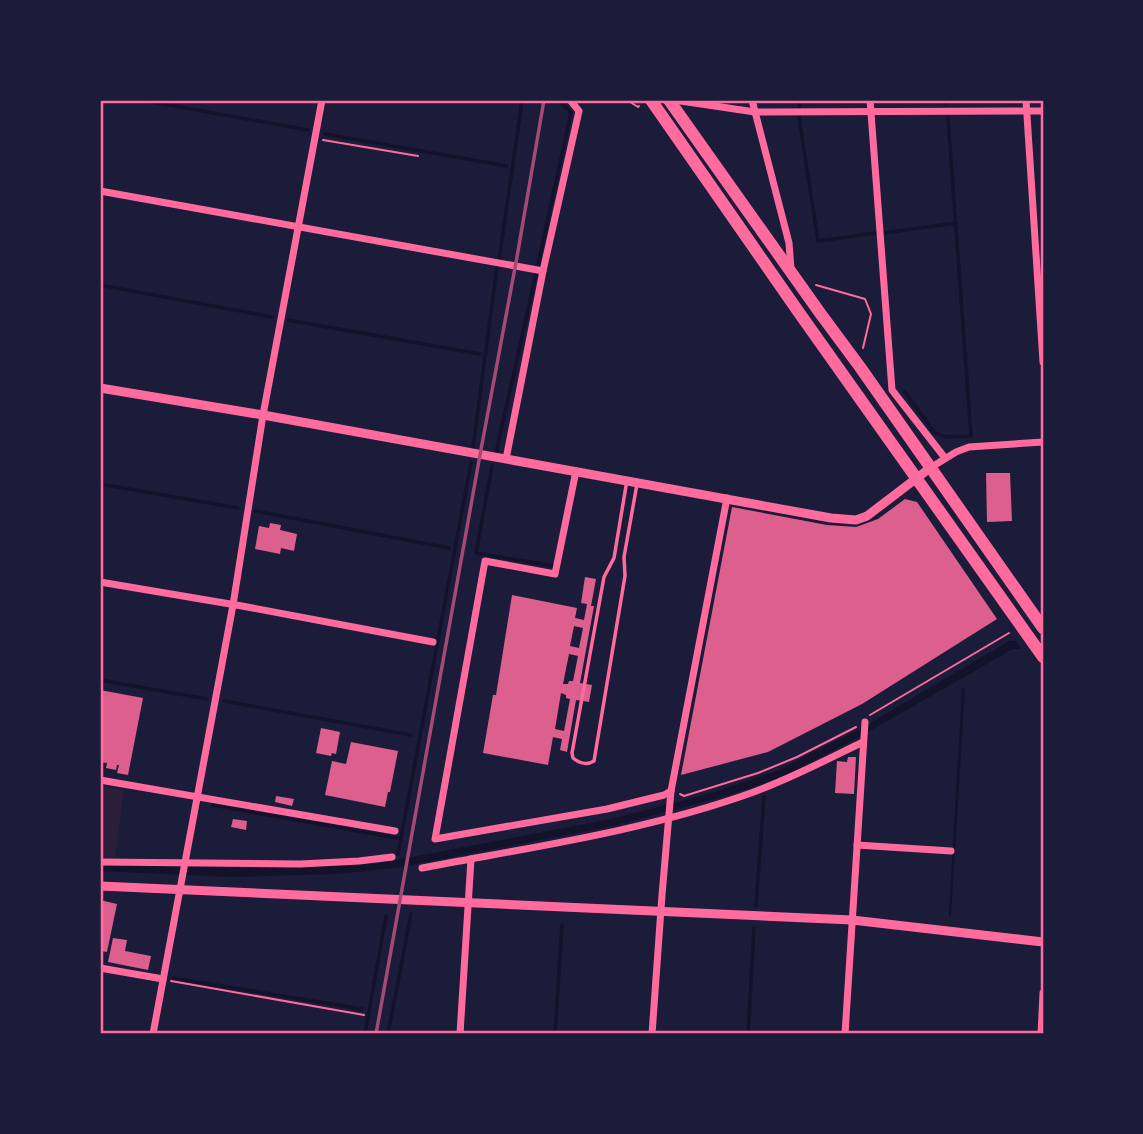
<svg xmlns="http://www.w3.org/2000/svg" width="1143" height="1134" font-family="'PT Sans',sans-serif">
<style>
.green{fill:#2a1e3b}
.water{fill:#12122b}
.lines{fill:none;stroke-linecap:round;stroke-linejoin:round}
.stream{stroke:#12122b;stroke-width:3.5}
.building{fill:#dd5f8e;fill-rule:evenodd}
.path{stroke:#ff6b9d;stroke-width:2}
.service{stroke:#ff6b9d;stroke-width:3.5}
.minor{stroke:#ff6b9d;stroke-width:7}
.tertiary{stroke:#ff6b9d;stroke-width:9}
.trunk{stroke:#ff6b9d;stroke-width:12}
.rail{stroke:#a44b75;stroke-width:3.5}
.neatline{fill:none;stroke:#ff6b9d;stroke-width:2.5}
</style>
<rect width="100%" height="100%" fill="#1b1b3a"/>
<path class="green" d="M100,786L124,790L115,858L100,857Z"/>
<g class="water">
<path d="M1009,641H1016L1021,649H1013L861,736L788,774L751,788L711,800L612,826L401,867L337,874L232,877L100,871V864L181,867L291,868L376,864L611,819L712,793L779,770L862,728Z"/>
<path d="M965,688L951,916L949,915L962,689Z"/>
</g>
<g class="lines">
<g class="stream">
<path d="M141,100L308,130"/>
<path d="M799,100L800,109"/>
<path d="M945,100L946,103"/>
<path d="M799,117L818,241L876,233"/>
<path d="M325,134L507,166"/>
<path d="M883,233L956,223"/>
<path d="M499,260L522,101L526,100"/>
<path d="M538,264L571,113L559,100"/>
<path d="M100,285L272,317"/>
<path d="M288,320L480,354"/>
<path d="M905,392L934,432L946,437L971,436L948,118"/>
<path d="M473,448L497,267"/>
<path d="M496,453L536,274"/>
<path d="M492,466L476,553L554,566"/>
<path d="M100,484L238,508"/>
<path d="M255,511L449,548"/>
<path d="M100,680L207,699"/>
<path d="M224,701L411,735"/>
<path d="M213,805L397,838"/>
<path d="M398,854L471,463"/>
<path d="M756,906L764,797"/>
<path d="M173,978L362,1009"/>
<path d="M365,1034L386,916"/>
<path d="M388,1034L411,914"/>
<path d="M555,1034L562,925"/>
<path d="M748,1034L754,928"/>
</g>
</g>
<g class="building">
<path d="M986,473H1010L1012,521L987,522Z"/>
<path d="M905,499L917,502L997,619L862,704L768,752L681,775L732,507L827,525L856,527L878,519Z"/>
<path d="M270,523L281,525L280,530L297,534L294,551L281,548L280,554L255,549L259,526L269,528Z"/>
<path d="M585,577L596,579L591,606H594L580,683L592,685L589,702L576,700L567,752L560,750L562,739L553,737L548,765L483,753L493,695H496L512,595L577,608L575,618L584,620L587,604L581,603ZM574,626L583,628L579,648L570,646ZM569,654L578,656L573,681H569L568,684H563ZM561,693L566,695V698L570,699L564,731L555,729Z"/>
<path d="M100,690L143,698L128,775L117,773L119,765H117L116,770L106,768L107,763L100,762Z"/>
<path d="M321,728L340,732L336,754L332,753L331,756L316,753Z"/>
<path d="M351,742L398,751L390,792H388L385,807L325,795L332,761L346,764Z"/>
<path d="M848,757H856L854,794L835,793L837,761L847,762Z"/>
<path d="M276,796L294,799L292,806L275,802Z"/>
<path d="M233,819L247,821L246,830L231,827Z"/>
<path d="M100,900L117,904L107,952L100,951Z"/>
<path d="M113,938L127,940L125,951L151,956L148,970L108,962Z"/>
</g>
<g class="lines">
<g class="path">
<path d="M627,100L638,107L639,106"/>
<path d="M323,140L418,156"/>
<path d="M816,285L865,299L871,314L863,348"/>
<path d="M870,715L1009,633"/>
<path d="M680,794L684,796L758,773L797,757L856,727"/>
<path d="M171,981L364,1015"/>
</g>
<path class="service" d="M627,480L614,558L604,577L572,753L573,758C579,763 586,766 594,761L625,576L624,557L637,484"/>
<g class="minor">
<path d="M674,100L755,112L1043,111"/>
<path d="M752,100L789,243L791,269"/>
<path d="M870,100L892,390L945,458"/>
<path d="M1026,100L1043,362"/>
<path d="M100,191L543,271"/>
<path d="M506,459L543,271L579,111L570,100"/>
<path d="M930,468L956,452L969,447L1043,442"/>
<path d="M576,471L555,574L485,561L435,839L607,809L664,795L671,791"/>
<path d="M100,582L242,606L433,642"/>
<path d="M100,780L395,831"/>
<path d="M857,845L951,851"/>
<path d="M100,862L300,864L359,861L392,857"/>
<path d="M422,868C532,847 645,831 751,793C790,779 826,760 863,742"/>
<path d="M100,968L163,979"/>
<path d="M153,1034L233,605L263,415L322,100"/>
<path d="M460,1034L471,859"/>
<path d="M652,1034L662,895L671,791L727,498"/>
<path d="M845,1034L865,722"/>
<path d="M1041,1034L1043,993"/>
</g>
<g class="tertiary">
<path d="M100,388L263,415L831,518L856,520L867,516L930,468"/>
<path d="M100,886L852,920L1043,942"/>
</g>
<g class="trunk">
<path d="M651,100L800,314L1043,657"/>
<path d="M669,100L820,313L860,367L1043,628"/>
</g>
<path class="rail" d="M376,1034L480,455L517,257L544,100"/>
</g>
<rect width="1143" height="1134" fill="none" stroke="#1b1b3a" stroke-width="203"/>
<rect x="102" y="102" width="940" height="930" class="neatline"/>
</svg>
